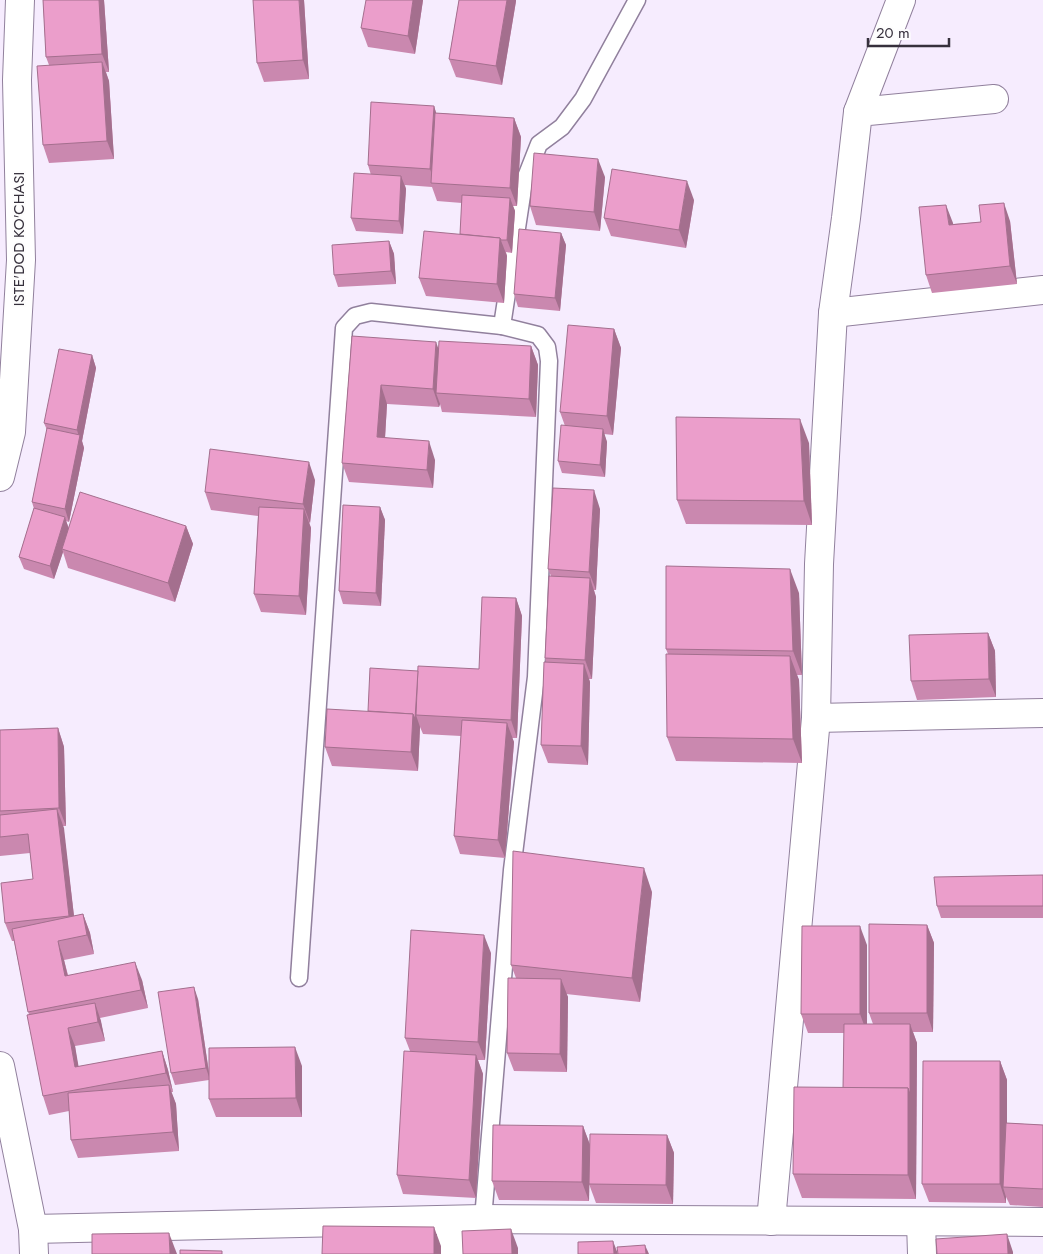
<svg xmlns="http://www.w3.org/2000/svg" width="1043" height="1254" font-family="Jost,sans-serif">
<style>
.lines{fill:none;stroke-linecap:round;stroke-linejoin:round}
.lane-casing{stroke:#91809d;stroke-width:19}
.street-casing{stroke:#91809d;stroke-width:30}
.secondary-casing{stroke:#91809d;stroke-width:30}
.lane{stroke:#fff;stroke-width:16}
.street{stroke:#fff;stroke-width:28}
.secondary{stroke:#fff;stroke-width:28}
.wall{fill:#ca88af}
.shaded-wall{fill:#a46f8e}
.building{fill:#eb9ecb;stroke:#a46f8e}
.labels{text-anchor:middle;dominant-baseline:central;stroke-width:4.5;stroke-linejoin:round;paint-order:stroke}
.street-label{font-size:15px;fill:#36303c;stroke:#fdfdfd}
</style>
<rect width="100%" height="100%" fill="#f6ecfe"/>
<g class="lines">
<g class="lane-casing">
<g id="lane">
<path d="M502,326L524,182L539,144L562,127L583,99L637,0"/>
<path d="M299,978L344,328L355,316L371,312L502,326L538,335L547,347L549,361L536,677L512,870L483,1219"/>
</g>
</g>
<g class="street-casing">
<g id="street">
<path d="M858,112L901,0"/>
<path d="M833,313L1043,290"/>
<path d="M816,718L819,564L833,313L846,218L858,112L994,99"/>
<path d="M771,1221L816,718L1043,713"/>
<path d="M921,1222L922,1254"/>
<path d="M33,1229L483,1219L1043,1222"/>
<path d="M451,1254V1220"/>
</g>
</g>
<g class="secondary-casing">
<g id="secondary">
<path d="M0,477L11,432L21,260L17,80L20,0"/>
<path d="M0,1066L33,1229L34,1254"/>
</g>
</g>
<use href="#lane" class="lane"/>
<use href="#street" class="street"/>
<use href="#secondary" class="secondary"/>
</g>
<g class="wall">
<path d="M43,0H104L109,72H106L109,81L114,159L49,163L43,145L49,65L46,57Z"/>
<path d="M304,0L309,79L264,82L257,63Z"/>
<path d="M423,0L415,54L368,47L361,28Z"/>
<path d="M459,0H516V1L502,85L456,77L449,59Z"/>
<path d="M434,106L436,113L514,118L521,137L517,206H513L515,211L512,253L506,252L507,256L504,303L426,296L419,278L460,234L462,203L437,201L432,187L405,185L406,189L403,234L356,231L351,218L371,175L368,165Z"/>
<path d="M605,177L600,231L536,225L530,206Z"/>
<path d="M694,200L686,248L611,236L604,218Z"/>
<path d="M1010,221L1017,284L932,293L926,275L953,223V224L981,222Z"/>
<path d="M561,233L566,245L560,311L518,307L514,294Z"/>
<path d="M389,241L394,254L396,284L338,287L334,275Z"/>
<path d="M614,329L621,348L613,435L604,434L607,442L605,477L562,473L558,461L565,426L560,412Z"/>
<path d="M352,336L438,348L531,346L538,365L536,417L442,412L440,404L439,407L387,404L385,437L435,460L433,488L349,482L342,463Z"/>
<path d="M92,355L96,368L82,441L84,448L69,522L66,521L69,528L186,526L193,544L175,602L68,568L63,552L54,579L24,569L19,557L34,509L32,502L47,430L44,423Z"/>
<path d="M809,443L812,525L686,524L677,500Z"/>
<path d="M315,480L310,523L309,522L311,528L306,615L261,612L254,594L258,516L211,510L205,492Z"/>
<path d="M380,507L385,520L381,606L343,604L339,591Z"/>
<path d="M600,509L596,590H594L596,597L592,679H589L590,682L588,765L548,763L541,745L546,662L545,658L551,576L548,569Z"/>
<path d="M799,593L802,675H797L799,680L802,763L676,761L667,737L668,654L666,649Z"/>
<path d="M516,598L522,616L517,738H512L514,742L505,858L460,854L454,836L461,736L423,734L420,727L418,771L332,766L325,747L418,671L479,669Z"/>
<path d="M988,633L995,651L996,697L917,700L911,681Z"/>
<path d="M58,728L64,747L66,826H63L74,916L83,914L90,933L94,954L64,960L68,975L142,980L148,1008L100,1018L105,1041L75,1046L78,1067L162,1051L168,1070L173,1092H171L176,1104L179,1151L78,1158L71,1140L69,1111L49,1115L43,1096L29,1015L14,941H12L5,923L33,879L30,853L0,856V730Z"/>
<path d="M1043,875V918H941L937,906Z"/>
<path d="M652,892L640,1002L566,994L568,997L567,1072L514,1071L507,1053L516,978L511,965Z"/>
<path d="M927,925L934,943L933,1032H913L917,1043L916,1199L802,1198L793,1174L843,1088L844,1033H808L801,1014L867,945V1024H873L869,1013Z"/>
<path d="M491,953L485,1060H478L483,1074L476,1198L403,1194L397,1175L410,1051L405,1038Z"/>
<path d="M198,999L209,1072L302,1066V1117H216L209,1099V1080L175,1085L171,1073Z"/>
<path d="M1000,1061L1007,1080V1123L1043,1125V1207L1010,1205L1006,1197V1203L929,1202L922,1184Z"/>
<path d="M583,1126L590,1145L589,1201L499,1200L492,1181Z"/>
<path d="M667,1135L674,1153L673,1204L596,1203L589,1184Z"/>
</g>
<g class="shaded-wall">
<path d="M99,0H104L109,72L102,54Z"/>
<path d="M299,0H304L309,79L303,60Z"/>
<path d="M413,0H423L415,54L408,36Z"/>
<path d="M507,0H516V1L502,85L496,66Z"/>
<path d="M102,62L109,81L114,159L107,141Z"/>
<path d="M434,106L440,125L435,183L430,169Z"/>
<path d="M514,118L521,137L517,206L510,188Z"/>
<path d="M598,159L605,177L600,231L594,212Z"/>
<path d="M401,176L406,189L403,234L399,221Z"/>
<path d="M687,181L694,200L686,248L679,230Z"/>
<path d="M510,198L515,211L512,253L507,240Z"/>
<path d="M1004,203L1010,221L1017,284L1010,266Z"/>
<path d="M946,205L953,223L955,243L949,225Z"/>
<path d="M561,233L566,245L560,311L555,298Z"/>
<path d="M500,238L507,256L504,303L497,284Z"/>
<path d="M389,241L394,254L396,284L391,271Z"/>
<path d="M614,329L621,348L613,435L607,416Z"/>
<path d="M436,342L443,361L436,393L440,404L439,407L433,389Z"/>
<path d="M531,346L538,365L536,417L529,399Z"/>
<path d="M92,355L96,368L82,441L84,448L69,522L65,509L79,437L77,430Z"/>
<path d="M381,385L387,404L384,455L377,437Z"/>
<path d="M800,419L809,443L812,525L804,501Z"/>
<path d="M603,429L607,442L605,477L600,465Z"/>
<path d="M429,441L435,460L433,488L427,470Z"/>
<path d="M309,462L315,480L310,523L303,504Z"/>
<path d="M594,490L600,509L596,590L589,572Z"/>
<path d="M380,507L385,520L381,606L376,593Z"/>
<path d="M304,509L311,528L306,615L299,596Z"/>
<path d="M65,517L69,530L62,549L63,552L54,579L50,566Z"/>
<path d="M186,526L193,544L175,602L168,583Z"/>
<path d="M790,569L799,593L802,675L793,651Z"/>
<path d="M590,578L596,597L592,679L585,660Z"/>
<path d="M516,598L522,616L517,738L511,720Z"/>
<path d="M988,633L995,651L996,697L989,679Z"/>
<path d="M790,656L799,680L802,763L793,739Z"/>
<path d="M584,664L590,682L588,765L581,746Z"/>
<path d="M413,714L416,715L420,727L418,771L411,752Z"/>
<path d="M507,723L514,742L505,858L498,840Z"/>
<path d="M58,728L64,747L66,826L59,808Z"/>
<path d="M57,809L64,828L76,934L69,916Z"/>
<path d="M644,868L652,892L640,1002L632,978Z"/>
<path d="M83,914L90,933L94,954L87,935Z"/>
<path d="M927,925L934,943L933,1032L927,1013Z"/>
<path d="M860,926L867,945V1033L860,1014Z"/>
<path d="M484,935L491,953L485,1060L478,1042Z"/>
<path d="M58,941L64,960L72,994L65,976Z"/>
<path d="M135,962L142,980L148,1008L141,990Z"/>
<path d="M561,979L568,997L567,1072L560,1054Z"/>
<path d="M194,987L198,999L210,1080L206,1068Z"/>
<path d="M95,1003L101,1021L105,1041L98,1022Z"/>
<path d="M910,1024L917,1043L916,1199L908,1175V1088Z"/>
<path d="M68,1028L75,1046L82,1086L75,1067Z"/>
<path d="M295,1047L302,1066V1117L296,1098Z"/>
<path d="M162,1051L168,1070L173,1092L166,1073Z"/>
<path d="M476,1055L483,1074L476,1198L469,1180Z"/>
<path d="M1000,1061L1007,1080V1187H1003L1006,1197V1203L1000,1184Z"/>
<path d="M169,1085L176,1104L179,1151L173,1132Z"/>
<path d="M583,1126L590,1145L589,1201L582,1182Z"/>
<path d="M667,1135L674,1153L673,1204L666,1185Z"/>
<path d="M434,1227L441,1246V1254H434Z"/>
<path d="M511,1229L518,1248V1254H512Z"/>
<path d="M169,1233L177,1254H170Z"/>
<path d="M1007,1234L1013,1252V1254H1008Z"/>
<path d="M613,1241L618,1254H614Z"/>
<path d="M645,1245L649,1254H646Z"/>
</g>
<g class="building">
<path d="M43,0H99L102,54L46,57Z"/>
<path d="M253,0H299L303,60L257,63Z"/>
<path d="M366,0H413L408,36L361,28Z"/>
<path d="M459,0H507L496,66L449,59Z"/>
<path d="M102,62L107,141L43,145L37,66Z"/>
<path d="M371,102L434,106L430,169L368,165Z"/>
<path d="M435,113L514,118L510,188L431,183Z"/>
<path d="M534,153L598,159L594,212L530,206Z"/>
<path d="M612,169L687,181L679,230L604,218Z"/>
<path d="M354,173L401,176L399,221L351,218Z"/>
<path d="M462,195L510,198L507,240H501L500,238L460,234Z"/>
<path d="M1004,203L1010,266L926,275L919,207L946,205L949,225L981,222L979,205Z"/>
<path d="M519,229L561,233L555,298L514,294Z"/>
<path d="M424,231L500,238L497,284L419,278Z"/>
<path d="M389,241L391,271L334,275L332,245Z"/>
<path d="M568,325L614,329L607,416L560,412Z"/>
<path d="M352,336L436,342L433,389L381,385L377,437L429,441L427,470L342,463Z"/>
<path d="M439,341L531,346L529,399L436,393Z"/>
<path d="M59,349L92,355L77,430L44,423Z"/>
<path d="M676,417L800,419L804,501L677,500Z"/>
<path d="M561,425L603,429L600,465L558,461Z"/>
<path d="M47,428L80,435L65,509L32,502Z"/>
<path d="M210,449L309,462L303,504L205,492Z"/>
<path d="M553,488L594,490L589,572L548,569Z"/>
<path d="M80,492L186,526L168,583L62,549Z"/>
<path d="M343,505L380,507L376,593L339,591Z"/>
<path d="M259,507L304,509L299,596L254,594Z"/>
<path d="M34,508L65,517L50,566L19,557Z"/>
<path d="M666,566L790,569L793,651L666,649Z"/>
<path d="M549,576L590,578L585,660L545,658Z"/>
<path d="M482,597L516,598L511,720L416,715L418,666L479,669Z"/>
<path d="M988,633L989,679L911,681L909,635Z"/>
<path d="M666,654L790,656L793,739L667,737Z"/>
<path d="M544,662L584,664L581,746L541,745Z"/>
<path d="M370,668L418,671L415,719L413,714L368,711Z"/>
<path d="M327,709L413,714L411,752L325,747Z"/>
<path d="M462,720L507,723L498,840L454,836Z"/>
<path d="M58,728L59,808L0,811V730Z"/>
<path d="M57,809L69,916L5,923L1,883L33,879L28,834L0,837V815Z"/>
<path d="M513,851L644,868L632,978L511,965Z"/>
<path d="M1043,875V906H937L934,877Z"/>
<path d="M83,914L87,935L58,941L65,976L135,962L141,990L28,1012L12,929Z"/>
<path d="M869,924L927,925V1013H869Z"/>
<path d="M802,926H860V1014H801Z"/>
<path d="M411,930L484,935L478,1042L405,1038Z"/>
<path d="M508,978L561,979L560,1054L507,1053Z"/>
<path d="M194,987L206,1068L171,1073L158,992Z"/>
<path d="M95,1003L98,1022L68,1028L75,1067L162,1051L166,1073L43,1096L27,1015Z"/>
<path d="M844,1024H910V1094L908,1088H843Z"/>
<path d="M295,1047L296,1098L209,1099V1048Z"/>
<path d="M404,1051L476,1055L469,1180L397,1175Z"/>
<path d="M923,1061H1000V1184H922Z"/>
<path d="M169,1085L173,1132L71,1140L68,1093Z"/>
<path d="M794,1087L908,1088V1175L793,1174Z"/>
<path d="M1006,1123L1043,1125V1189L1003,1187Z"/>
<path d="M493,1125L583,1126L582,1182L492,1181Z"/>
<path d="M590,1134L667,1135L666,1185L589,1184Z"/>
<path d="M323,1226L434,1227V1254H322Z"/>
<path d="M511,1229L512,1254H463L462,1231Z"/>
<path d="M169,1233L170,1254H92V1234Z"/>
<path d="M1007,1234L1008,1254H937L936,1239Z"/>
<path d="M613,1241L614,1254H578V1242Z"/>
<path d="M645,1245L646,1254H618L617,1247Z"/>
<path d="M180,1250L222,1251V1254H180Z"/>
</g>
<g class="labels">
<g class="street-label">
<text transform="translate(19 239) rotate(-90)">ISTE'DOD KO'CHASI</text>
</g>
</g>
<path d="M868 38v8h81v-8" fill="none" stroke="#36303c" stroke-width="2.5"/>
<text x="876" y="38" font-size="15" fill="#36303c" stroke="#fdfdfd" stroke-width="4" paint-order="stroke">20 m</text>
</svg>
